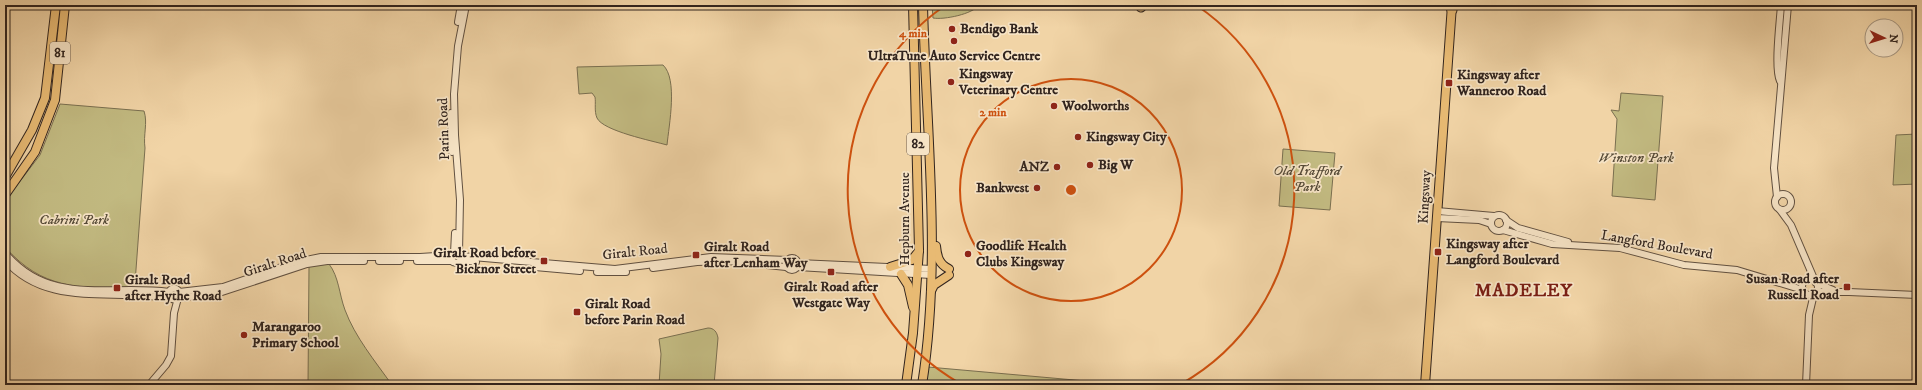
<svg xmlns="http://www.w3.org/2000/svg" width="1922" height="390" font-family="'IM FELL DW Pica',serif">
<style>
.green{fill:#c2ba81;stroke:#7a6f50}
.lines{fill:none;stroke-linecap:round;stroke-linejoin:round}
.minor-casing{stroke:#615040;stroke-width:8}
.major-casing{stroke:#31241e;stroke-width:10}
.highway-casing{stroke:#31241e;stroke-width:11}
.minor{stroke:#f6e3c5;stroke-width:6}
.major{stroke:#e8ba73;stroke-width:8}
.highway{stroke:#e8ba73;stroke-width:9}
.ring{fill:none;stroke:#cd510f;stroke-width:2}
.poi-dot{fill:#8f2418;stroke:#f6e3c5;stroke-width:1.5}
.labels{text-anchor:middle;dominant-baseline:central;stroke-width:3.5;stroke-linejoin:round;paint-order:stroke}
.shield{fill:#f6e3c5;stroke:#6c5d50;stroke-width:1}
.shield-label{font-size:13px;font-weight:bold;fill:#31241e}
.poi-label{font-size:14px;font-weight:bold;fill:#31241e;stroke:#f6e3c5;text-anchor:start}
.street-label{font-size:14px;fill:#31241e;stroke:#f6e3c5}
.park-label{font-size:14px;font-style:italic;fill:#554a37;stroke:#f6e3c5}
.district-label{font-size:18px;font-weight:bold;letter-spacing:1px;fill:#7a1f14;stroke:#f6e3c5}
.centre{fill:#cd510f;stroke:#f6e3c5;stroke-width:2}
.ring-label{font-size:12px;text-anchor:middle;font-weight:bold;fill:#cd510f;stroke:#f6e3c5;stroke-width:3.5;stroke-linejoin:round;paint-order:stroke}
</style>
<rect width="100%" height="100%" fill="#f1d4a6"/>
<filter id="stains"><feTurbulence type="fractalNoise" baseFrequency=".005" numOctaves="4"/><feColorMatrix values="0 0 0 0 .2 0 0 0 0 .09 0 0 0 0 .02 0 0 0 .5 -.17"/></filter>
<radialGradient id="worn" r=".72"><stop offset=".6" stop-color="#630" stop-opacity="0"/><stop offset="1" stop-color="#630" stop-opacity=".3"/></radialGradient>
<g class="green">
<path d="M932,5H979C973,14 944,20 933,18Z"/>
<path d="M663,65C678,79 669,125 667,145C653,141 603,131 597,118C594,111 596,103 595,97L592,93L579,94L577,67Z"/>
<path d="M1621,93L1663,96L1655,200L1612,196L1617,119L1611,110L1619,111Z"/>
<path d="M60,104L144,111C148,123 143,135 145,148L135,283L130,288C77,287 43,290 5,247V201L40,155Z"/>
<path d="M1917,134V184L1893,185L1896,135Z"/>
<path d="M1283,149L1335,153L1330,210L1279,206Z"/>
<path d="M329,264C339,277 339,294 345,310C355,337 375,361 392,385H308L309,266Z"/>
<path d="M708,328C714,328 717,332 718,338L714,385H659L661,354L659,339Z"/>
<path d="M928,367L1131,385H924Z"/>
</g>
<g class="lines">
<g class="minor-casing">
<g id="minor">
<path d="M458,22L461,5"/>
<path d="M1780,81C1774,68 1780,21 1781,5"/>
<path d="M451,113L452,152"/>
<circle cx="1783" cy="202" r="8"/>
<path d="M1777,197L1774,168L1788,5"/>
<path d="M1780,210L1791,225L1815,281"/>
<path d="M1437,211L1494,216"/>
<circle cx="1499" cy="223" r="8"/>
<path d="M1437,218L1479,220L1491,224"/>
<path d="M1506,220L1518,228L1568,242"/>
<path d="M1503,230L1552,244L1620,248L1684,265L1737,270L1803,290"/>
<path d="M5,253C50,307 110,284 169,292"/>
<path d="M454,253L455,233"/>
<path d="M459,253L460,200L455,135L454,94L458,46L466,5"/>
<path d="M461,256L615,269L711,257L787,260"/>
<circle cx="792" cy="264" r="6"/>
<path d="M5,260C36,296 80,294 123,295C138,295 154,298 169,296"/>
<path d="M461,260L476,262"/>
<path d="M379,261H400"/>
<path d="M417,261H452"/>
<path d="M798,263L932,269"/>
<path d="M535,267L580,271"/>
<path d="M798,267L931,275"/>
<path d="M653,268L697,262L727,261L786,267"/>
<path d="M597,272H626"/>
<circle cx="1810" cy="287" r="8"/>
<path d="M1816,283L1833,290"/>
<circle cx="174" cy="294" r="5.5"/>
<path d="M179,292L223,287L296,262L321,257H420L452,255L457,253L461,256L460,261L457,263L453,262L451,259L452,255"/>
<path d="M1816,292H1849L1917,295"/>
<path d="M179,298L222,292L307,264L327,261H364"/>
<path d="M149,385L166,365L171,356L174,313L178,298"/>
<path d="M1806,385L1809,315L1814,294"/>
</g>
</g>
<g class="major-casing">
<g id="major">
<path d="M5,177L32,130L45,98L56,5"/>
<path d="M5,195L35,152L55,100L65,5"/>
<path d="M936,246C937,257 939,264 949,269"/>
<path d="M890,267L912,260L919,251"/>
<path d="M901,274L908,285L913,307"/>
<path d="M931,291L934,285L949,275"/>
<path d="M906,385L913,333L919,250L913,5"/>
<path d="M922,385C942,259 926,132 923,5"/>
<path d="M1425,385L1452,5"/>
</g>
</g>
<g class="highway-casing">
<g id="highway">
<path d="M1140,5L1141,7"/>
<path d="M1450,5L1452,10"/>
</g>
</g>
<use href="#minor" class="minor"/>
<use href="#major" class="major"/>
<use href="#highway" class="highway"/>
</g>
<g class="ring">
<circle cx="1071" cy="190" r="111"/>
<path d="M961 384A223 223 0 0 1 946 5M1196 5A223 223 0 0 1 1181 384"/>
</g>
<g class="poi-dot">
<circle cx="952" cy="29" r="4"/>
<circle cx="954" cy="41" r="4"/>
<circle cx="951" cy="82" r="4"/>
<rect x="1445" y="79" width="8" height="8" rx="2"/>
<circle cx="1054" cy="106" r="4"/>
<circle cx="1078" cy="137" r="4"/>
<circle cx="1090" cy="165" r="4"/>
<circle cx="1057" cy="167" r="4"/>
<circle cx="1037" cy="188" r="4"/>
<rect x="1434" y="248" width="8" height="8" rx="2"/>
<circle cx="968" cy="254" r="4"/>
<rect x="692" y="251" width="8" height="8" rx="2"/>
<rect x="540" y="257" width="8" height="8" rx="2"/>
<rect x="827" y="268" width="8" height="8" rx="2"/>
<rect x="1843" y="283" width="8" height="8" rx="2"/>
<rect x="113" y="284" width="8" height="8" rx="2"/>
<rect x="573" y="308" width="8" height="8" rx="2"/>
<circle cx="244" cy="335" r="4"/>
</g>
<g class="labels">
<g class="shield">
<rect x="50" y="42" width="20" height="22" rx="3"/>
<rect x="907" y="133" width="22" height="22" rx="3"/>
</g>
<g class="shield-label">
<text x="60" y="53">81</text>
<text x="918" y="144">82</text>
</g>
<g class="poi-label">
<text x="960" y="29">Bendigo Bank</text>
<text x="954" y="56" text-anchor="middle">UltraTune Auto Service Centre</text>
<text x="959" y="74">Kingsway<tspan x="959" dy="16">Veterinary Centre</tspan></text>
<text x="1457" y="75">Kingsway after<tspan x="1457" dy="16">Wanneroo Road</tspan></text>
<text x="1062" y="106">Woolworths</text>
<text x="1086" y="137">Kingsway City</text>
<text x="1098" y="165">Big W</text>
<text x="1049" y="167" text-anchor="end">ANZ</text>
<text x="1029" y="188" text-anchor="end">Bankwest</text>
<text x="1446" y="244">Kingsway after<tspan x="1446" dy="16">Langford Boulevard</tspan></text>
<text x="976" y="246">Goodlife Health<tspan x="976" dy="16">Clubs Kingsway</tspan></text>
<text x="704" y="247">Giralt Road<tspan x="704" dy="16">after Lenham Way</tspan></text>
<text x="536" y="253" text-anchor="end">Giralt Road before<tspan x="536" dy="16">Bicknor Street</tspan></text>
<text x="1839" y="279" text-anchor="end">Susan Road after<tspan x="1839" dy="16">Russell Road</tspan></text>
<text x="125" y="280">Giralt Road<tspan x="125" dy="16">after Hythe Road</tspan></text>
<text x="831" y="287" text-anchor="middle">Giralt Road after<tspan x="831" dy="16">Westgate Way</tspan></text>
<text x="585" y="304">Giralt Road<tspan x="585" dy="16">before Parin Road</tspan></text>
<text x="252" y="327">Marangaroo<tspan x="252" dy="16">Primary School</tspan></text>
</g>
<g class="street-label">
<text transform="translate(444 129) rotate(-92)">Parin Road</text>
<text transform="translate(1425 197) rotate(-87)">Kingsway</text>
<text transform="translate(905 219) rotate(-90)">Hepburn Avenue</text>
<text transform="translate(1657 245) rotate(10)">Langford Boulevard</text>
<text transform="translate(635 252) rotate(-6)">Giralt Road</text>
<text transform="translate(275 263) rotate(-18)">Giralt Road</text>
</g>
<g class="park-label">
<text x="1636" y="158">Winston Park</text>
<text x="1307" y="171">Old Trafford<tspan x="1307" dy="16">Park</tspan></text>
<text x="74" y="220">Cabrini Park</text>
</g>
<g class="district-label">
<text x="1524" y="291">MADELEY</text>
</g>
</g>
<circle cx="1071" cy="190" r="6" class="centre"/>
<g class="ring-label">
<text x="913" y="37">4 min</text>
<text x="993" y="116">2 min</text>
</g>
<rect width="1922" height="390" fill="none" stroke="#f1d4a6" stroke-width="20"/>
<rect x="6" y="6" width="1910" height="378" fill="none" stroke="#31241e" stroke-width="2"/>
<rect x="10" y="10" width="1902" height="370" fill="none" stroke="#31241e"/>
<g transform="translate(1884 38) rotate(94)"><circle r="19" fill="#f6e3c5" stroke="#a79782"/>
<path d="M0-3L7 15L0 10L-7 15Z" fill="#8f2418"/>
<text y="-6" font-size="11" font-weight="bold" text-anchor="middle" fill="#31241e">N</text>
</g>
<rect width="100%" height="100%" filter="url(#stains)"/>
<rect width="100%" height="100%" fill="url(#worn)"/>
</svg>
